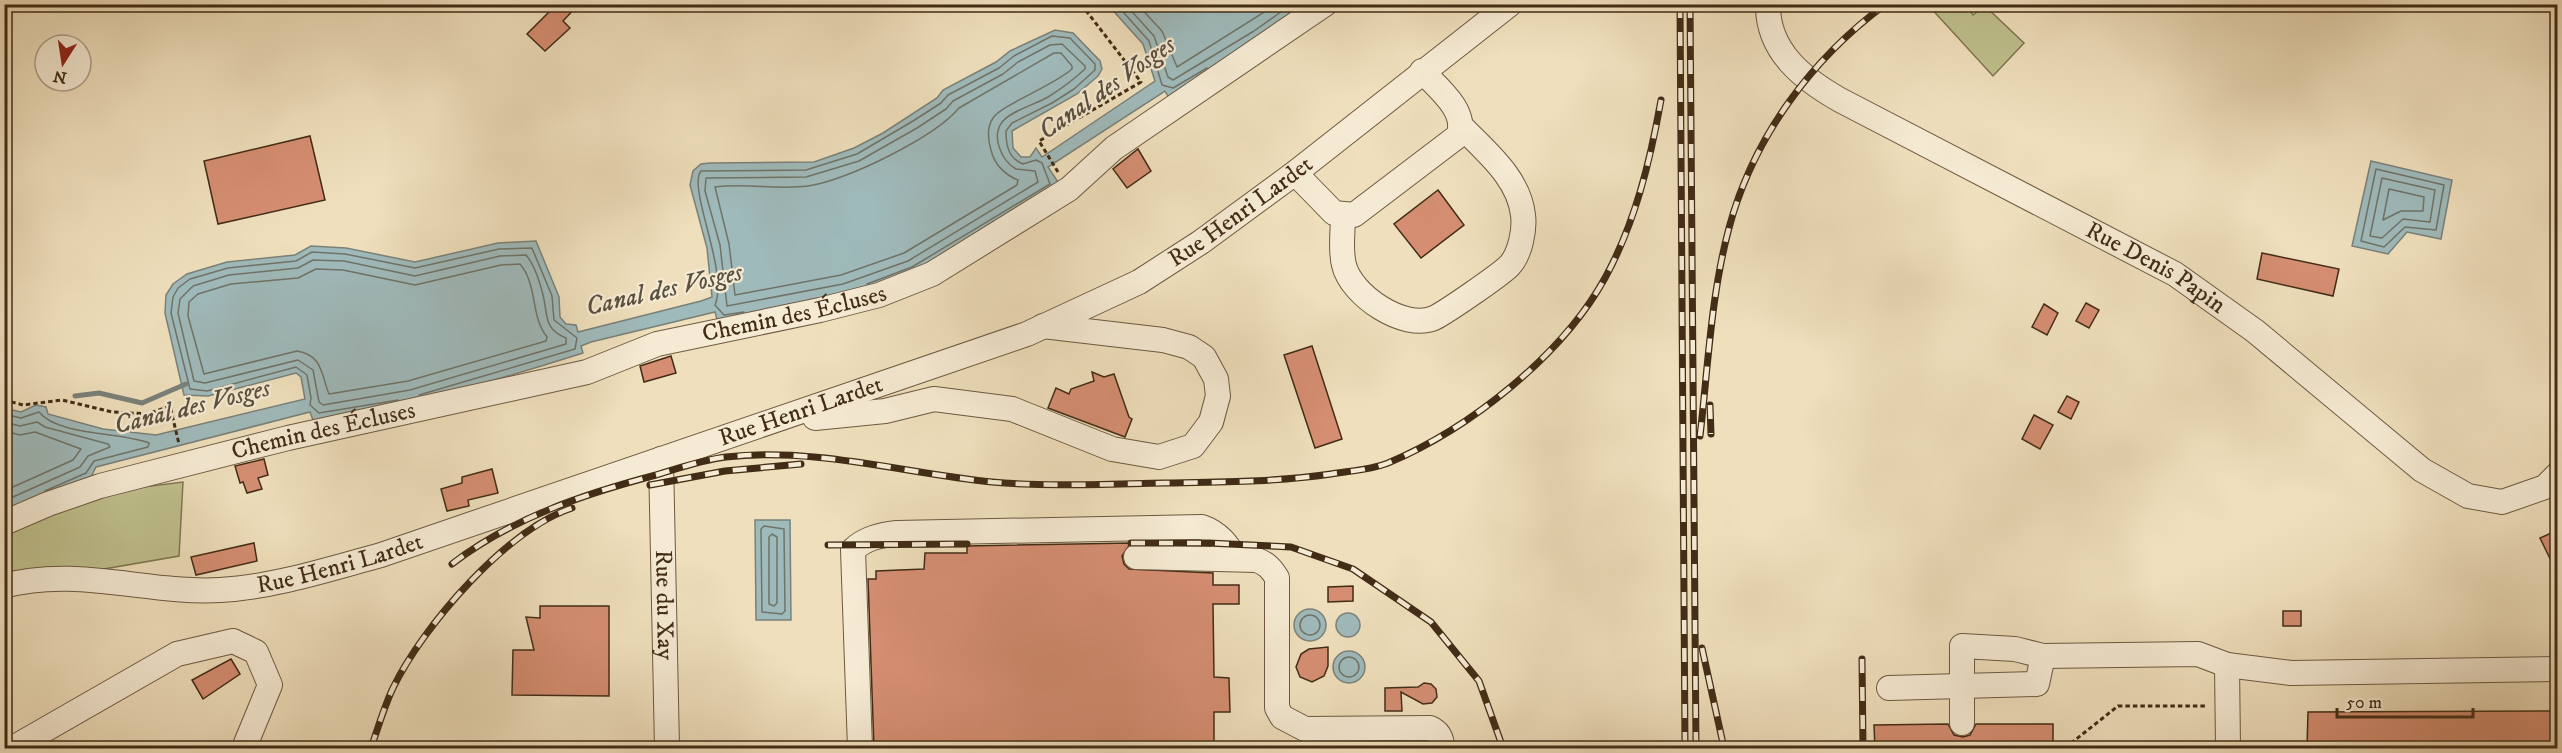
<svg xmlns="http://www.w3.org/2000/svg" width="2562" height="753" font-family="'IM FELL DW Pica',serif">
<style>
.green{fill:#bfc08d;stroke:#807652;stroke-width:1.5}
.water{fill:#9fbabb;stroke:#7a8179;stroke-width:1.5}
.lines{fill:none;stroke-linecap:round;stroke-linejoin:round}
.shore{stroke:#707368;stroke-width:1.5}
.stream{stroke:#7a8179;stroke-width:5}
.building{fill:#d58e72;stroke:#422c16;stroke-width:1.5}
.minor-casing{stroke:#6d5940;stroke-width:26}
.path{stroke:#422c16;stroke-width:3;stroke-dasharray:4.5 3;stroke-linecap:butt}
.minor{stroke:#f5ead3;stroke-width:24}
.rail-casing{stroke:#422c16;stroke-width:7}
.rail{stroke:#f5ead3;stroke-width:4.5;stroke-dasharray:14;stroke-linecap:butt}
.labels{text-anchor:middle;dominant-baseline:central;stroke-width:4.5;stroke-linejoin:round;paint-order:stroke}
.street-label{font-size:24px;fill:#422c16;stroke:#f5ead3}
.water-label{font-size:26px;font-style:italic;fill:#59503f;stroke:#f5ead3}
</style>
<rect width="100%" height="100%" fill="#efdfbc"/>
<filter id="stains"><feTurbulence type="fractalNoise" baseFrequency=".00333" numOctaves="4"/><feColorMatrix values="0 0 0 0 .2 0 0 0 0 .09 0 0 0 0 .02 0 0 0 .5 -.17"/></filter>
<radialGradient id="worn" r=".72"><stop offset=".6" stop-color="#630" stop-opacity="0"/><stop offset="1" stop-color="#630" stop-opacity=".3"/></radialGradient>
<g class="green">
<path d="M1928,5H1966L1973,15L1985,6L2024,43L1993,76Z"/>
<path d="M183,482L179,556L5,586V530L87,494Z"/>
</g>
<g class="water">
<path d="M1108,5H1316L1169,98L1165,91L1048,167L1060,185L950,253L880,286L718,323L715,312L591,342L581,346L583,353C494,381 405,408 313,420L310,412L96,467L91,477L5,516L4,408L21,412L36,405L46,407L48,414L103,429L156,435L305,399L301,377L296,373L208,396L184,395L165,313L166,295L173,284L187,274L227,262L295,255L311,246L346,248L415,262L498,243L536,241L559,297L560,317L566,324L576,325L578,332L701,301L712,297L707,248L690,185L693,171L701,164L710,163L814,162L854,148L883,133L937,98L943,90L996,62L1010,51L1055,30L1073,33L1100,61L1102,69L1098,76L1077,94L1012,131L1013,148L1021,157H1030L1036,148L1042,157L1155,81L1143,44Z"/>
<path d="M2371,161L2452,180L2441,239L2407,232L2388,254L2352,246Z"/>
<path d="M755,520H790L791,620H756Z"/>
<circle cx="1310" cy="625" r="16"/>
<circle cx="1348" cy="625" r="12"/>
<circle cx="1349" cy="667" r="16"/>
</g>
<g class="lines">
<g class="shore">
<path d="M1116,4L1149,41L1162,85L1173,88L1207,68"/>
<path d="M1125,4L1154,36L1168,77L1173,80L1254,31L1292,4"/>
<path d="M1137,4L1162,31L1177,67L1277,4"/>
<path d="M1062,44L1085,66V69C1073,80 1061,89 1048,97C1034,105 1013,110 1003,121C990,136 1002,161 1016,169L1035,171L1038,182L908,261L843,284L727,306L720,245L705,191L706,178L806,177L859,161L917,128L946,109L953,101L1003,74L1018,62L1050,45Z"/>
<path d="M1054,53H1061L1072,66V69C1053,86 1003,104 993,118C987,127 988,140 991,150C994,164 1005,175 1018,180L1017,185L904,253L841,275L735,295L729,244L715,187C746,183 778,190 808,186C846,181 935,137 959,108Z"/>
<path d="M2376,169L2444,185L2436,230L2405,227L2384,247L2361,241Z"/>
<path d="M2382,178L2435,190L2430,222L2403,219L2382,238L2370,236Z"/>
<path d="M2389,189L2424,197L2423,211H2401L2383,220Z"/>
<path d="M526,255C534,264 540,283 543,295C548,314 543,329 566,338V344L410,390L323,405L319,402L313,370L298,360L205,383L194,381L178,313L180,299L193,286L229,275L298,268L313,260L344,261L415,276L500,256Z"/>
<path d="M520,264C538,285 530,316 547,337L546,341L408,381L329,394C321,375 323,355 297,351L204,374L188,316L189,302L198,294L231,284L298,278L316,269L343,270L415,285L501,265Z"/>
<path d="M744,312L724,315L715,305C729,271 687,188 701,171L806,170L857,154L913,121L941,103L948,95L999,68L1014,56L1052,36L1070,38L1095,64V70L1074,89L1052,103L1012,123L1006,131C1006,145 1008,158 1023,164L1036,160L1042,163L1050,184L912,267L867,284"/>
<path d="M398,400L319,413L310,405L311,398L307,375L296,367L207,391L190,389L171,313L173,297L178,288L190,279L228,268L296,261L312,252L345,254L415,268L499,249L532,248L552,296L554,320L577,338L575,349L419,395"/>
<path d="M4,414L21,418L39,412C58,436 123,432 149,443L148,447L94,461L86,473L45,491"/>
<path d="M4,422L20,426L37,422L45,427L108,444L110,447L88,456L80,467L4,501"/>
<path d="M4,431L20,435L35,432L81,449L73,460L4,491"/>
<path d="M764,526L784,529L785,611L782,614L762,612L761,529Z"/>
<path d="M772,534L777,537V603L774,606L769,604V537Z"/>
<circle cx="1310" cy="625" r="10"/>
<circle cx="1349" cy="667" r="10"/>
</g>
<path class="stream" d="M75,396L99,393L142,403L186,384"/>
</g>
<g class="building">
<path d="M557,4H579L563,21L570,28L545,51L527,34Z"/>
<path d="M310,136L325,200L218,224L204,161Z"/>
<path d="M1138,149L1151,171L1127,188L1113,169Z"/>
<path d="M1438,190L1464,225L1421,258L1394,224Z"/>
<path d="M2262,253L2339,269L2333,296L2257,279Z"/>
<path d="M2086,303L2099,310L2089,328L2076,321Z"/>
<path d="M2044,304L2058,313L2047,335L2032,327Z"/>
<path d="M1312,346L1342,439L1315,448L1284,355Z"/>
<path d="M671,356L676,373L644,382L640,366Z"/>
<path d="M1092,372L1104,377L1114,374L1129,417L1132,419L1125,437L1048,408L1056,388L1069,394L1071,389L1094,381Z"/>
<path d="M2067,396L2079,402L2071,419L2058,412Z"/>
<path d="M2034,415L2053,425L2040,449L2022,439Z"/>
<path d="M264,459L268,475L258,478L262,489L247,493L243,482L240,483L235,466Z"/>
<path d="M492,469L498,493L468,500L469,506L447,511L441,489L462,483V477Z"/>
<path d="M2558,530V575L2540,538Z"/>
<path d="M254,543L257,561L196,575L191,557Z"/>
<path d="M1131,543L1122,556L1124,564L1129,569L1213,573V585H1239V604H1213L1214,677L1229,678L1230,712H1214V748H874L868,579H876V571L924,569L925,553H967V546Z"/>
<path d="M1353,586V601L1328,602V587Z"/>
<path d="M540,606H609V696L512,695L513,650H534L526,617L540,618Z"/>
<rect x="2283" y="611" width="18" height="15"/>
<path d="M1328,647V666L1324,676L1312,682L1300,677L1296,667L1301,654L1309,649Z"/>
<path d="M231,659L240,674L203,699L192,680Z"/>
<path d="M1424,683L1431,684L1436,689L1437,697L1432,703L1423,704L1401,692L1402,711H1385V688L1418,687Z"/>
<path d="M2558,711V748H2307L2308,712Z"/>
<path d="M1948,724L1954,735L1963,737L1970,735L1976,724H2053V748H1875L1874,725Z"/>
</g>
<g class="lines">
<g class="minor-casing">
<g id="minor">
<path id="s1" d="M1768,4C1767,51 1803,79 1840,100L2175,274L2255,331L2422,470L2468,496L2502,502L2545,487L2558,474"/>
<path d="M1295,173L1334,213L1354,215L1458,136C1469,112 1437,87 1422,71"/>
<path d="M1343,215C1343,231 1340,250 1344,265C1351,295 1404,331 1434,318C1445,313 1500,275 1509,266C1520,255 1525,230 1523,215C1519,178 1486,152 1462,127"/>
<path d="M815,418L885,411L934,399L1012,409L1112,449L1159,457L1193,446L1211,422L1218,396L1216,379L1204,357L1189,347L1163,340L1043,326"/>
<path id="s2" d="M661,459L667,748"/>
<path id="s3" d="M4,523L48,504L100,486L288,438L587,372L657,344L820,310L879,295L932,274L1069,189L1114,148L1325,4"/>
<path d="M1136,557L1257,560C1267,564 1271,568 1277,578V708L1282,717L1305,729L1430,728C1439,732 1442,739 1442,748"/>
<path id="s4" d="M4,586C75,566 149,594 220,590C274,587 329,569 381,555L1027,334L1139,282L1201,242L1295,173L1510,4"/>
<path d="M2227,665L2228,748"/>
<path d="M1889,688L2037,684L2043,656"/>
<path d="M1962,723V646L2015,649L2043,656L2198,654L2227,665L2291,673L2558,669"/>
<path d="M13,748L177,654L233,641L256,652L270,685L244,748"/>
<path d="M860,748L853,550C865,538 881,535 897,533L1202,527C1219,533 1227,544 1236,559"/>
</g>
</g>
<g class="path">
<path d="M975,4H982"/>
<path d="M1058,172L1039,141L1141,82L1081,4"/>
<path d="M4,400L23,405L62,400L112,412L148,414L170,406L179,444"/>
<path d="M2065,748L2118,706H2207"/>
</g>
<use href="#minor" class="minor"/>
<g class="rail-casing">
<g id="rail">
<path d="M1680,4L1685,748"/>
<path d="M1690,4L1696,748"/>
<path d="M1710,405L1711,434"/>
<path d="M1700,436C1708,367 1711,295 1729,228C1753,138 1811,59 1886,4"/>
<path d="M650,485L725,471L801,464"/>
<path d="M1131,543H1208L1291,547L1353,569L1431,622L1479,681L1503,748"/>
<path d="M828,545L967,544"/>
<path d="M452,564C512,518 584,494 656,475C679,468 702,460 726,457C815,447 904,473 992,482C1049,487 1108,484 1165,483C1221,482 1276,482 1331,474C1349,471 1370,470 1388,463C1469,429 1562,356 1605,278C1635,223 1650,162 1661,100"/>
<path d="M1702,648L1724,748"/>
<path d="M1862,659L1863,748"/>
<path d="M371,748C378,728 384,707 393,688C423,626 506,530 572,508"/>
</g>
</g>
<use href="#rail" class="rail"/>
</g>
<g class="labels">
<g class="street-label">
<text stroke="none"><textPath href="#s4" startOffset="1312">Rue Henri Lardet</textPath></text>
<text stroke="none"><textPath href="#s1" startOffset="484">Rue Denis Papin</textPath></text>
<text stroke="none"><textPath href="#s3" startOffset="819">Chemin des Écluses</textPath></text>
<text stroke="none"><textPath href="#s4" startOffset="826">Rue Henri Lardet</textPath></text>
<text stroke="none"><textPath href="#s3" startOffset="333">Chemin des Écluses</textPath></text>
<text stroke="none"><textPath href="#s4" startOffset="340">Rue Henri Lardet</textPath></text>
<text stroke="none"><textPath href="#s2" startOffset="146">Rue du Xay</textPath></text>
</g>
<g class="water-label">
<text transform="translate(1107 88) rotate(-35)">Canal des Vosges</text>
<text transform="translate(664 290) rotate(-13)">Canal des Vosges</text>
<text transform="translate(192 407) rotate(-14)">Canal des Vosges</text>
</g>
</g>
<rect width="2562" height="753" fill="none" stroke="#efdfbc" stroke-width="24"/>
<rect x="6" y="6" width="2550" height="741" fill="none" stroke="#422c16" stroke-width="3"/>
<rect x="12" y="12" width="2538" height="729" fill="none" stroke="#422c16" stroke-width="1.5"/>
<g transform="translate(63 63) rotate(192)"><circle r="28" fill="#f5ead3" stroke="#ad9e87" stroke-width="1.5"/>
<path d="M0-4.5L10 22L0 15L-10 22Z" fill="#8f2418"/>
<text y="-9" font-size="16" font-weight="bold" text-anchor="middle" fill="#422c16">N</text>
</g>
<path d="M2337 708v9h136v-9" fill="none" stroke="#422c16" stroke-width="3"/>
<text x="2346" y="708" font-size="18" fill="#422c16" stroke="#f5ead3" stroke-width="4.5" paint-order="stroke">50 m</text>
<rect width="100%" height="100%" filter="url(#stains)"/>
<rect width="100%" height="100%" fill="url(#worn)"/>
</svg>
